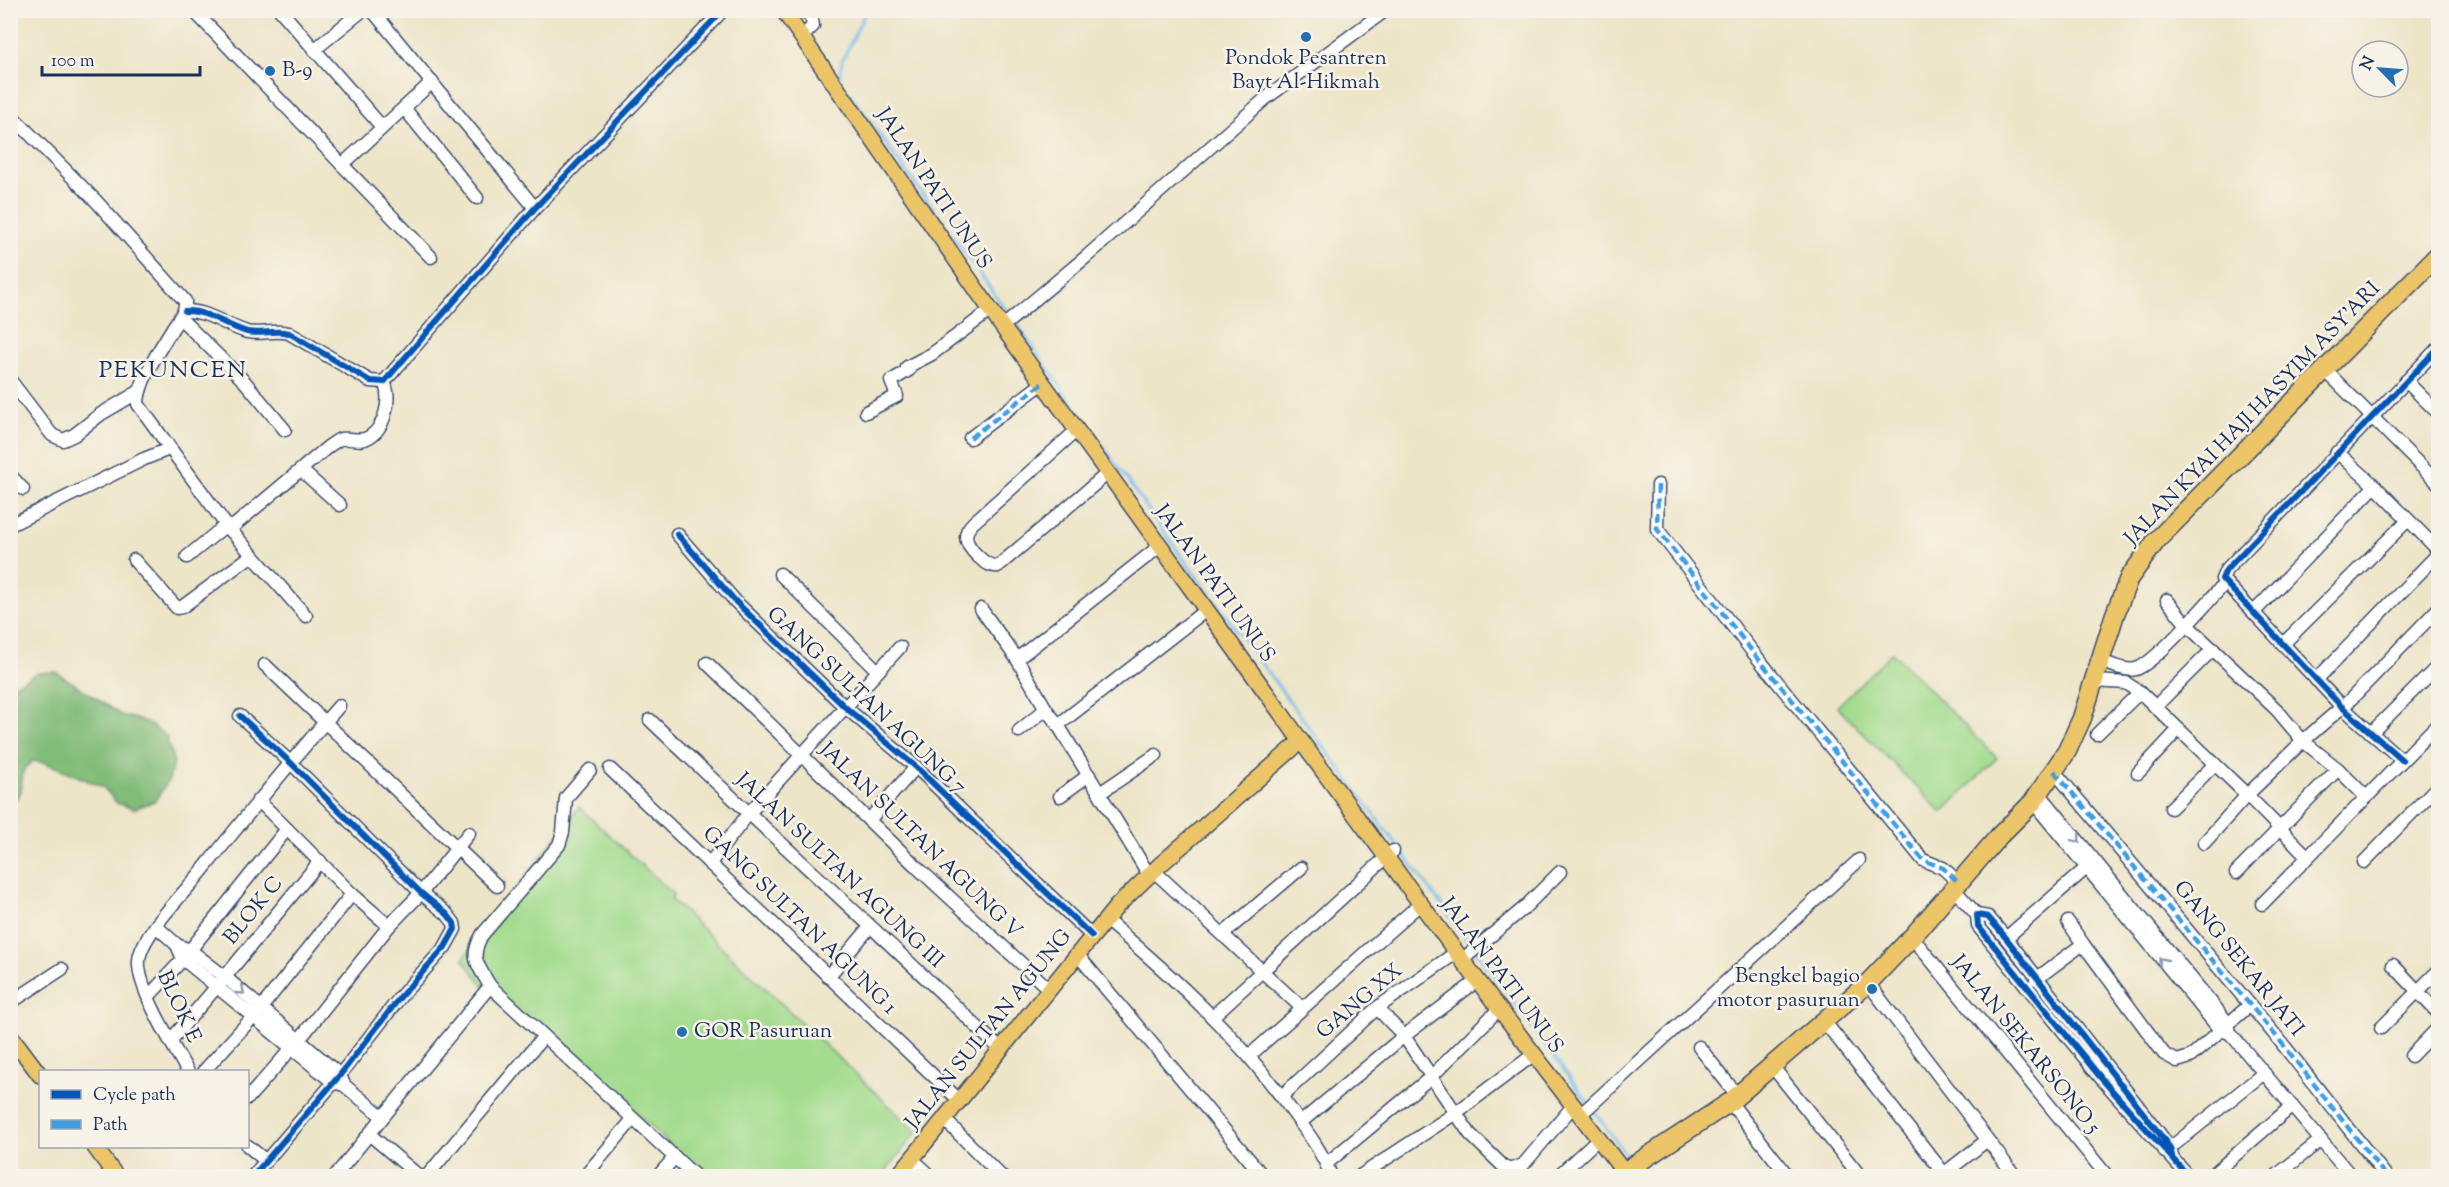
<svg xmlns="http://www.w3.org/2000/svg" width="2449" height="1187" font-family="'Sorts Mill Goudy',serif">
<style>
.green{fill:#a3dc8e;stroke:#5f8676;stroke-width:1.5}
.forest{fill:#82bc79;stroke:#4e766c;stroke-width:1.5}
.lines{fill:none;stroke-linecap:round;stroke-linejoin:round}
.stream{stroke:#77beef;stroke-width:3}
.minor-casing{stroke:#3a4a6e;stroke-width:15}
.major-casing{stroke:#3a4a6e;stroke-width:18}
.highway-casing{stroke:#3a4a6e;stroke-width:21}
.minor{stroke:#fff;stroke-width:12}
.major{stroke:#edc569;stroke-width:15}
.highway{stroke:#edc569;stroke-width:18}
.quiet{stroke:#3b9de6;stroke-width:4.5;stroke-dasharray:9 4.5;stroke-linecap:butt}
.cycleway-casing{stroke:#f7f3e8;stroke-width:10}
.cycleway{stroke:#0057b8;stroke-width:6}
.oneway{stroke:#8d97ae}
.poi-dot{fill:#1f6fb2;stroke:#f7f3e8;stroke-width:2}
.labels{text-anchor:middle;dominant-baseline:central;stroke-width:5;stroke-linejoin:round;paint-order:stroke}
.poi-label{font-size:21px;fill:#1b2f5e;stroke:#f7f3e8;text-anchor:start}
.street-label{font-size:21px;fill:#1b2f5e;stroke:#f7f3e8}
.quarter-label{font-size:24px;letter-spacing:1.5px;fill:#1b2f5e;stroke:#f7f3e8}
</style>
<rect width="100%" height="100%" fill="#f7f3e8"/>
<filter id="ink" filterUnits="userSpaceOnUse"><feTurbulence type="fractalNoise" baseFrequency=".0167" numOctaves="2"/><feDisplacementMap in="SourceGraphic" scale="12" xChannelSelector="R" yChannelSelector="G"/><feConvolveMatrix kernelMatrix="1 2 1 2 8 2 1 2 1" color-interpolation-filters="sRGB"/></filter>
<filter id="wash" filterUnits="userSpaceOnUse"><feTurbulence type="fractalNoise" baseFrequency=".008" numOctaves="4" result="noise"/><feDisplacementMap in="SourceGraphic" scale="24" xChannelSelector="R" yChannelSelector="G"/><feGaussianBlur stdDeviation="1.35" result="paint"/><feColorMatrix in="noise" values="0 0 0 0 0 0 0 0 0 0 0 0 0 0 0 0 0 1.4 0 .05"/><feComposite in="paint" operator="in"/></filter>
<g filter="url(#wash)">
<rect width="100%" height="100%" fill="#ede5c8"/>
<g class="green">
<path d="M1892,652L1997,758L1942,813L1837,707Z"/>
<path d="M579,807L674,895L671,898L673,901L917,1132L882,1176H703L547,1028L536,1036L491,996L463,959Z"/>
</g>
<path class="forest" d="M56,672L121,715L146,722L166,736L174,762L169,780L155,801L134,809L117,803L103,787L46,763L33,761L23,771L21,791L11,807V687L37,673Z"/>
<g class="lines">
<g class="stream">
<path d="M839,78L842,61L864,15V10"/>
<path d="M848,91L1011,317"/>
<path d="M1015,322L1179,553L1472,946"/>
<path d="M1476,951L1588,1103"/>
<path d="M1592,1108L1630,1161"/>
</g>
</g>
</g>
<g filter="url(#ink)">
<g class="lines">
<g class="minor-casing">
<g id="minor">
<path d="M193,10L431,257"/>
<path d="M280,10L382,127"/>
<path d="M372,10L535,208"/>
<path d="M802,37L813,26L812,20L806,10"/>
<path d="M314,50L363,10"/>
<path d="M404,108L477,198"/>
<path d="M10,114L97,202L185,301C186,311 180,317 174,326C162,345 138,382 138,404L226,525L306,616"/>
<path d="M342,165L432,82"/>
<path d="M185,311C207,310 226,326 247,332C261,335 275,329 289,333L370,381L384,382L535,208L723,10"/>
<path d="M180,318L245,382L285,430"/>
<path d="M1001,325L1008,322L1086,257L1265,99L1386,10"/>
<path d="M2325,370L2438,483"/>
<path d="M10,380L52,435L63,440L74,435L101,414L140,391"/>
<path d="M2406,381L2438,413"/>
<path d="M866,412L897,396L891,381L909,370L907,367L932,354L991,310"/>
<path d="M1077,430L973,523C969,527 966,531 966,537C967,548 986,568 998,566L1108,473"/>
<path d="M970,438L1043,383"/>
<path d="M2337,452L2375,486"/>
<path d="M301,470L340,505"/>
<path d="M10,475L23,489"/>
<path d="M1658,485L1657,529L1752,651L1923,860L1943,868L1958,882"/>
<path d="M10,525L144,459L169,449"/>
<path d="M229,530L329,446C333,444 338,439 341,439C351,437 360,443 369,437C385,428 392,398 384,382"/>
<path d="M677,534L736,602L845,707L916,767L1092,936"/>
<path d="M187,557L226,525"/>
<path d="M134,560L177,608L182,607L251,556"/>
<path d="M780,574L878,671"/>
<path d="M2167,600L2187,625L2277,710L2303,741L2338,769L2366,797"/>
<path d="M981,609L1017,659"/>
<path d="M2254,612L2375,486L2438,550"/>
<path d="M2283,644L2408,520"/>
<path d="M2100,661C2111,664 2125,672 2136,669C2154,664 2210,600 2224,584"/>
<path d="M707,663L919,869L1050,990"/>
<path d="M265,665L497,886"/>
<path d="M2316,680L2438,554"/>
<path d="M2095,681L2126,683L2140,692L2247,795L2308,857"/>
<path d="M2155,707L2213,649"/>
<path d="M240,716L291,763L421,893L447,914L454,923L455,929L445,947L401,996L340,1075L253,1176"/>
<path d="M650,720C766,831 886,938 1001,1050"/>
<path d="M1058,725L1046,709L1017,659L1160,546"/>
<path d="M1019,731L1046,709"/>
<path d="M2371,733L2438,666"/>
<path d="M2097,734L2140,692"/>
<path d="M2402,760L2342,707L2222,579L2226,570L2438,348"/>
<path d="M610,769L960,1101"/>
<path d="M590,770L566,798L563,832L559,845L482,935C469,958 478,965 490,986L695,1176"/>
<path d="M2054,771L2281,1042L2386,1176"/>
<path d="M2138,773L2178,730"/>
<path d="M1100,793L1156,755"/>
<path d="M2039,793L2228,1023L2230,1033L2351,1176"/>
<path d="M1060,796L1089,775"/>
<path d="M258,800L352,894L389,926"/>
<path d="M2033,802L2220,1030L2230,1033"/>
<path d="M2171,808L2214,765"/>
<path d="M869,820L916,767"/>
<path d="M2204,843L2247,795L2303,741L2349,701L2438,609"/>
<path d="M2364,862L2438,786"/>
<path d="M710,863L749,813L900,647"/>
<path d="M1154,871L1302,1008"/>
<path d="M2236,873L2338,769"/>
<path d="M1149,875L1058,725L1206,610"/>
<path d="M1953,888L1977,915"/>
<path d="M2262,904L2438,724"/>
<path d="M1106,920C1175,978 1242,1040 1294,1114C1308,1133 1323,1153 1331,1176"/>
<path d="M2068,922L2083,944"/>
<path d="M156,926L177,945L190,950L225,977L340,1075L343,1082"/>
<path d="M1223,934L1301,868"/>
<path d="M1912,937L2107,1176"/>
<path d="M2006,938L2091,864"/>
<path d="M177,945L183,959L333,1082L344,1085L383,1117"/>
<path d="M1077,954L1263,1176"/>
<path d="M1462,960L1524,908L1560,872"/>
<path d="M2393,965L2438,1013"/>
<path d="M828,977L870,927"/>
<path d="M2036,979L2083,944L2164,1054L2177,1061L2190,1057L2250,1005"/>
<path d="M1868,983L2015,1176"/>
<path d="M149,996L183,959L287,829"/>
<path d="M10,1003L62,969"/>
<path d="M1377,1008L1404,1036L1470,1134L1504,1167L1509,1170L1523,1165L1573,1106"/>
<path d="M1212,1017L1393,851"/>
<path d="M1824,1021L1946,1176"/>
<path d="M2381,1028L2438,971"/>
<path d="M171,1040L225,977L320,861"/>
<path d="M1699,1047L1737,1095"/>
<path d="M10,1056L20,1048"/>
<path d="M1249,1056L1421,903"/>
<path d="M2411,1056L2438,1028"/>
<path d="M1772,1066L1860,1176"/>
<path d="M188,1072C174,1047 136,987 139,960C141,935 186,891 202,871C247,815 292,760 339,706"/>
<path d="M203,1072L261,1008L352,894"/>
<path d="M1282,1096L1377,1008L1457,952"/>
<path d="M248,1098L299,1040L389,926L421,893L469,833"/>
<path d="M1730,1102L1788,1176"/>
<path d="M1580,1115L1859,860"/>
<path d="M944,1119L1001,1176"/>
<path d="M1300,1123L1404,1036L1478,980"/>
<path d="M369,1134L419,1176"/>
<path d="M248,1146L266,1161"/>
<path d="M2165,1152L2264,1073"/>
<path d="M2172,1156L2170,1148L2159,1133L2006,938L1988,917L1977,915L1978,926L2101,1078L2188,1176"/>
<path d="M911,1158L931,1176"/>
<path d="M1326,1164L1431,1077L1499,1009"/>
<path d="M335,1176L490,986"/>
<path d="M427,1176L544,1036"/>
<path d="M585,1176L633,1119"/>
<path d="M658,1176L675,1157"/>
<path d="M1360,1176L1457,1112L1533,1055"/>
<path d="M1558,1176L1599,1138"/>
<path d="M1941,1176L1986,1141"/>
<path d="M2211,1176L2292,1106"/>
<path d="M2276,1176L2321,1140"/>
</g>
</g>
<g class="major-casing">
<g id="major">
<path d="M783,10L1001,325L1301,741L1462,960L1627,1176"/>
<path d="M10,1035L40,1075"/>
<path d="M94,1146L116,1176"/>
<path d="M898,1176L1117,906L1161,864L1301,741"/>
</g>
</g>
<g class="highway-casing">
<path id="highway" d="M1618,1176L1730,1102L1868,983L1912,937L1999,836L2033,802L2067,751L2082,718L2115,614L2129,578L2156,541L2438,255"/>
</g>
<use href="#minor" class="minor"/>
<use href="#major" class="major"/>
<use href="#highway" class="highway"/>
<g class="quiet">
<path d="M970,438L1043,383"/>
<path d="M1658,485L1657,529L1752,651L1923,860L1943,868L1958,882"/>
<path d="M2054,771L2281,1042L2386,1176"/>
</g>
<g class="cycleway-casing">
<g id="cycleway">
<path d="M185,311C207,310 226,326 247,332C261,335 275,329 289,333L370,381L384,382L535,208L723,10"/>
<path d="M677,534L736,602L845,707L916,767L1092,936"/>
<path d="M240,716L291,763L421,893L447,914L454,923L455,929L445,947L401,996L340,1075L253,1176"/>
<path d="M2402,760L2342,707L2222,579L2226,570L2438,348"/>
<path d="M2172,1156L2170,1148L2159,1133L2006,938L1988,917L1977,915L1978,926L2101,1078L2188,1176"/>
</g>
</g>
<use href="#cycleway" class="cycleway"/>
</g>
<defs><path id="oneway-chevron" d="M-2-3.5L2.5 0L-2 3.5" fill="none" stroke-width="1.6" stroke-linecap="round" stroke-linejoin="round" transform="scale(1.5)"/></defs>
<g class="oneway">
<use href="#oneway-chevron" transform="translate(2077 839) rotate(50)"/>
<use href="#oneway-chevron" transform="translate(2162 961) rotate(-129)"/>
<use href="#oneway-chevron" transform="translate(241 991) rotate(41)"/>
</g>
</g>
<g class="poi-dot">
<circle cx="1306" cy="37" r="6"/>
<circle cx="270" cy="71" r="6"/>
<circle cx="1872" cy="989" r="6"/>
<circle cx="682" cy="1032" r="6"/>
</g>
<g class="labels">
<g class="poi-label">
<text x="1306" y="59" text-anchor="middle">Pondok Pesantren<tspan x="1306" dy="24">Bayt Al-Hikmah</tspan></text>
<text x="282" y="71">B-9</text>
<text x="1860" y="977" text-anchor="end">Bengkel bagio<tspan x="1860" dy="24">motor pasuruan</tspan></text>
<text x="694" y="1032">GOR Pasuruan</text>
</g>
<g class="street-label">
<text transform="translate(933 189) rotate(56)">JALAN PATI UNUS</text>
<text transform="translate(2253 414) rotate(-46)">JALAN KYAI HAJI HASYIM ASY'ARI</text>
<text transform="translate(1214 584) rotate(54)">JALAN PATI UNUS</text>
<text transform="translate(866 701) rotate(43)">GANG SULTAN AGUNG 7</text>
<text transform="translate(920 841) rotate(44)">JALAN SULTAN AGUNG V</text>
<text transform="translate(839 871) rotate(43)">JALAN SULTAN AGUNG III</text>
<text transform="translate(254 911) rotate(-51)">BLOK C</text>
<text transform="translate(799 921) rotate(44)">GANG SULTAN AGUNG 1</text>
<text transform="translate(2238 959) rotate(51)">GANG SEKAR JATI</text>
<text transform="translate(1501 976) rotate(53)">JALAN PATI UNUS</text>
<text transform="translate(1360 1002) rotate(-40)">GANG XX</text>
<text transform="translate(178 1007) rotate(65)">BLOK E</text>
<text transform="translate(989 1030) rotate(-51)">JALAN SULTAN AGUNG</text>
<text transform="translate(2025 1045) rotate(51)">JALAN SEKARSONO 5</text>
</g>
<g class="quarter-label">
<text x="173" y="371">PEKUNCEN</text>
</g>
</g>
<rect width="2449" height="1187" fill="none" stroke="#f7f3e8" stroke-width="36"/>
<rect x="39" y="1070" width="210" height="78" fill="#f7f3e8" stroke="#9fa5b1" stroke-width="1.5"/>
<rect x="51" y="1090" width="30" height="9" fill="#0057b8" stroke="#9fa5b1" stroke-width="1.5"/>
<text x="93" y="1100" font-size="18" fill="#1b2f5e">Cycle path</text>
<rect x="51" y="1120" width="30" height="9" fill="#3b9de6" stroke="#9fa5b1" stroke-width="1.5"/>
<text x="93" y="1130" font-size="18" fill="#1b2f5e">Path</text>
<g transform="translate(2380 69) rotate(295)"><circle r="28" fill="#f7f3e8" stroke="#9fa5b1" stroke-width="1.5"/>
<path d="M0-4.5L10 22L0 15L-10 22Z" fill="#1f6fb2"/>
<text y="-9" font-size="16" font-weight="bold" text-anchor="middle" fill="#1b2f5e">N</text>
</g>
<path d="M42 66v9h158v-9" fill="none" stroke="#1b2f5e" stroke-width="3"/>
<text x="51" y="66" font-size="18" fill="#1b2f5e" stroke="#f7f3e8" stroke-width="4.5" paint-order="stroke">100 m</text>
</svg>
